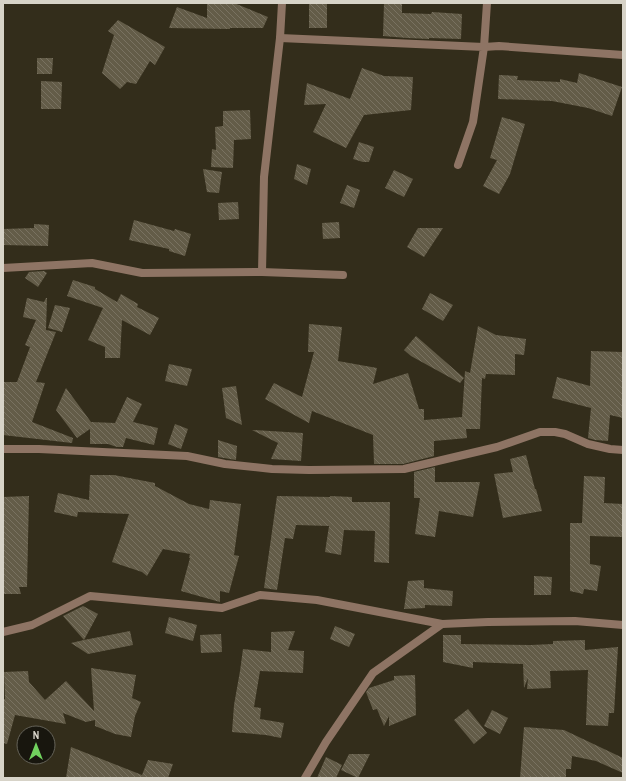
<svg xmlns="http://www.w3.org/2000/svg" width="626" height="781" font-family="'Archivo Narrow',sans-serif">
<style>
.building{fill:url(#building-back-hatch)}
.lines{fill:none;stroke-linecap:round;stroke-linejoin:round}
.street{stroke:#8e7464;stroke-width:8}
</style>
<defs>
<pattern id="building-back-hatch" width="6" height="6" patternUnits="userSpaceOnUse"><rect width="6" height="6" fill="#635c48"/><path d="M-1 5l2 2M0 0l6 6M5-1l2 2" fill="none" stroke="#797261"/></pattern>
</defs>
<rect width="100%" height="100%" fill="#332d1b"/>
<g class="building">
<path d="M207,3H234L268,17L263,28H230V29L169,28L177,7L207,18Z"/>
<rect x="309" y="3" width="18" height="25"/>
<path d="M384,3H402V13L431,14L432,12L462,14L461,39L429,38V39L407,38L383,36Z"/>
<path d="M118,20L165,47L155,65L150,61L136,84L127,82L120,89L102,73L114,35L108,31Z"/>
<path d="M37,58H53L52,74H37Z"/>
<path d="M362,68L384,76L413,77L411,110L364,115L346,148L313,132L326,104L304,105L307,83L350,99Z"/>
<path d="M579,73L622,87L612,116L588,108L552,101L498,99L499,75L518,76L517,80L560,82V79L577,83Z"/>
<path d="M41,81L62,82L61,109H41Z"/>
<path d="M250,110L251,139L234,140L233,168L211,167L212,149L216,150L215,127L223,126V111Z"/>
<path d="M502,117L525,124L510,174L499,194L483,186L497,160L490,158Z"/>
<path d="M359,142L374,147L369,162H363L353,159Z"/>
<path d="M297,164L311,169L307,185L294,179Z"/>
<path d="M203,169L222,172L219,193L207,192Z"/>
<path d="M394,170L413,179L404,197L385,188Z"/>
<path d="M347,185L360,190L354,208L340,203Z"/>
<path d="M238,202L239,219L219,220L218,203Z"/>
<path d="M134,220L174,231L175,229L191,234L185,256L169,251V249L129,240Z"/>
<path d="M339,222L340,238L323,239L322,223Z"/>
<path d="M34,224L49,225L48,246L3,245V229L34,228Z"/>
<path d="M418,228H443L424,257L407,247Z"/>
<path d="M44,271L47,273L38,287L25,278L29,272Z"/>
<path d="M73,280L95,287V289L117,302L121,294L138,304L137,307L159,318L150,335L122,320L120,358H105V347L88,340L103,308L67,296Z"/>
<path d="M430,293L453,305L443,321L422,309Z"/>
<path d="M27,298L44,302L46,298H47L46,330L56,332L36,382L45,383L32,422L73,438L72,443L3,435V382H17L30,347L25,345L36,320L23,317Z"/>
<path d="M55,305L70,308L62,332L48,328Z"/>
<path d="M309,324L342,327L338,361L377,368L373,384L408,373L419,409H424V420L462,417L465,371L470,373L478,326L496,335L526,339L524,355L515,354V375L486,374L485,379L482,378L480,429H466L467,438L434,441V456L403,464H374L373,435L312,411L309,423L265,399L274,383L302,397L314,352H308Z"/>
<path d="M416,336L464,378L460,383L411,356L404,350Z"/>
<path d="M591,351L623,352V418L610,415L608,441L595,440L588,438L591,408L552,398L557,377L590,386Z"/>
<path d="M169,364L192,369L187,386L165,381Z"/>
<path d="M236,386L242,425L226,418L222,388Z"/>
<path d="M66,388L91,422L115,423L127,397L142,404L133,422L158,428L154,445L126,438L123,447H117L108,444H90V429L77,438L56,410Z"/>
<path d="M175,424L188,429L181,449L168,444Z"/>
<path d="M252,430L303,433L301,461L271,459L278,443Z"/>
<path d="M218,440L237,446L236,460L218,457Z"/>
<path d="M526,455L535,489H536L542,511L503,518L494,474L513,472L510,459Z"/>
<path d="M435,467V482H480L473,517L439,511L435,537L415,534L420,498H414V472Z"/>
<path d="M90,475H114L155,483V486L189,504L209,509L210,500L241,504L234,555L239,556L229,593L220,591V602L181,591L190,558H189L190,554L163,549L147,576L142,572L112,562L129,514L78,512L77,517L54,512L58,493L89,500Z"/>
<path d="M584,476L605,477L604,503L623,504V537L590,536V564L601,566L597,591L584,589L583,594L570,591V523H582Z"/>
<path d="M29,496L27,587H19L21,594H3V497Z"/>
<path d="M277,496L330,497V496L352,497V502H390L389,563L374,562L375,531L344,530L341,555L325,552L329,526L296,525L293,539L285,538L277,590L264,588Z"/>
<path d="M534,576L552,577L551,595H534Z"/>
<path d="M424,580V588L453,591L452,606L425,605V608L404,609L408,581Z"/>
<path d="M83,606L98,614L84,640L130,631L133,645L88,654L71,643L84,640L63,616Z"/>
<path d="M169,617L197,625L193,641L165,633Z"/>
<path d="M335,626L355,634L349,647L330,639Z"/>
<path d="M295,631L288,650L304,651L303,673L260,671L254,707L261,708L260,719L284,723L281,738L266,735L232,732L234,705L240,671L243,649L271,652V632Z"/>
<path d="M221,634L222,652L201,653L200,635Z"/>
<path d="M443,635H461V644L531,645L553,644V641L585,640V650L618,647L614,713H609L608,726L586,725L588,670L550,671L551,688L527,689L528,678L524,688L523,664L473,662V668L443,662Z"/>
<path d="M91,668L136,675L132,698L141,702L135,716L131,737L115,734L95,726V720L86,722L63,713L66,724L15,715L7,744L3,743V699H5L4,672L28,671L29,682L45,700L66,681L94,711Z"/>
<path d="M415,675L416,715L389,726V716L384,726L377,709L373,710L366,692L369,688L394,680V676Z"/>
<path d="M468,709L487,733L474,744L454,720Z"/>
<path d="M492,710L508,718L500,734L484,726Z"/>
<path d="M524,727L564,730L623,758V773L596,761L572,756L571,769H566V778H520Z"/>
<path d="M71,747L142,775L148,760L173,764L168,778H66Z"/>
<path d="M349,754H370L358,778L341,770Z"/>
<path d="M326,757L342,765L336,778H317Z"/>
</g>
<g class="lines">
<g class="street">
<path d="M487,3L484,47L499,46L623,55"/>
<path d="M280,38L484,47L473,122L458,165"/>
<path d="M3,268L92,263L142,273L262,272L343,275"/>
<path d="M262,272L264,177L280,38L282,3"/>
<path d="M3,449H39L187,456L225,464L272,469L309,470L404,469L497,447L540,432H555L565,434L588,444L610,449L623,450"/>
<path d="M3,632L32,625L90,596L222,608L260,595L317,600L442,624"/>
<path d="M305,778L326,742L373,673L442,624L488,622L575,621L623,625"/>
</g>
</g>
<rect width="626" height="781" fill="none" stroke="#d7d3c8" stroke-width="8"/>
<g transform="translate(36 745)"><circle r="19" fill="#18160e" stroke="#646258"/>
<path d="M0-3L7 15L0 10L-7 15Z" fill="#71d25e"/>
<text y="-6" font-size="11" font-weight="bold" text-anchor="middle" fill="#d7d3c8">N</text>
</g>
</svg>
